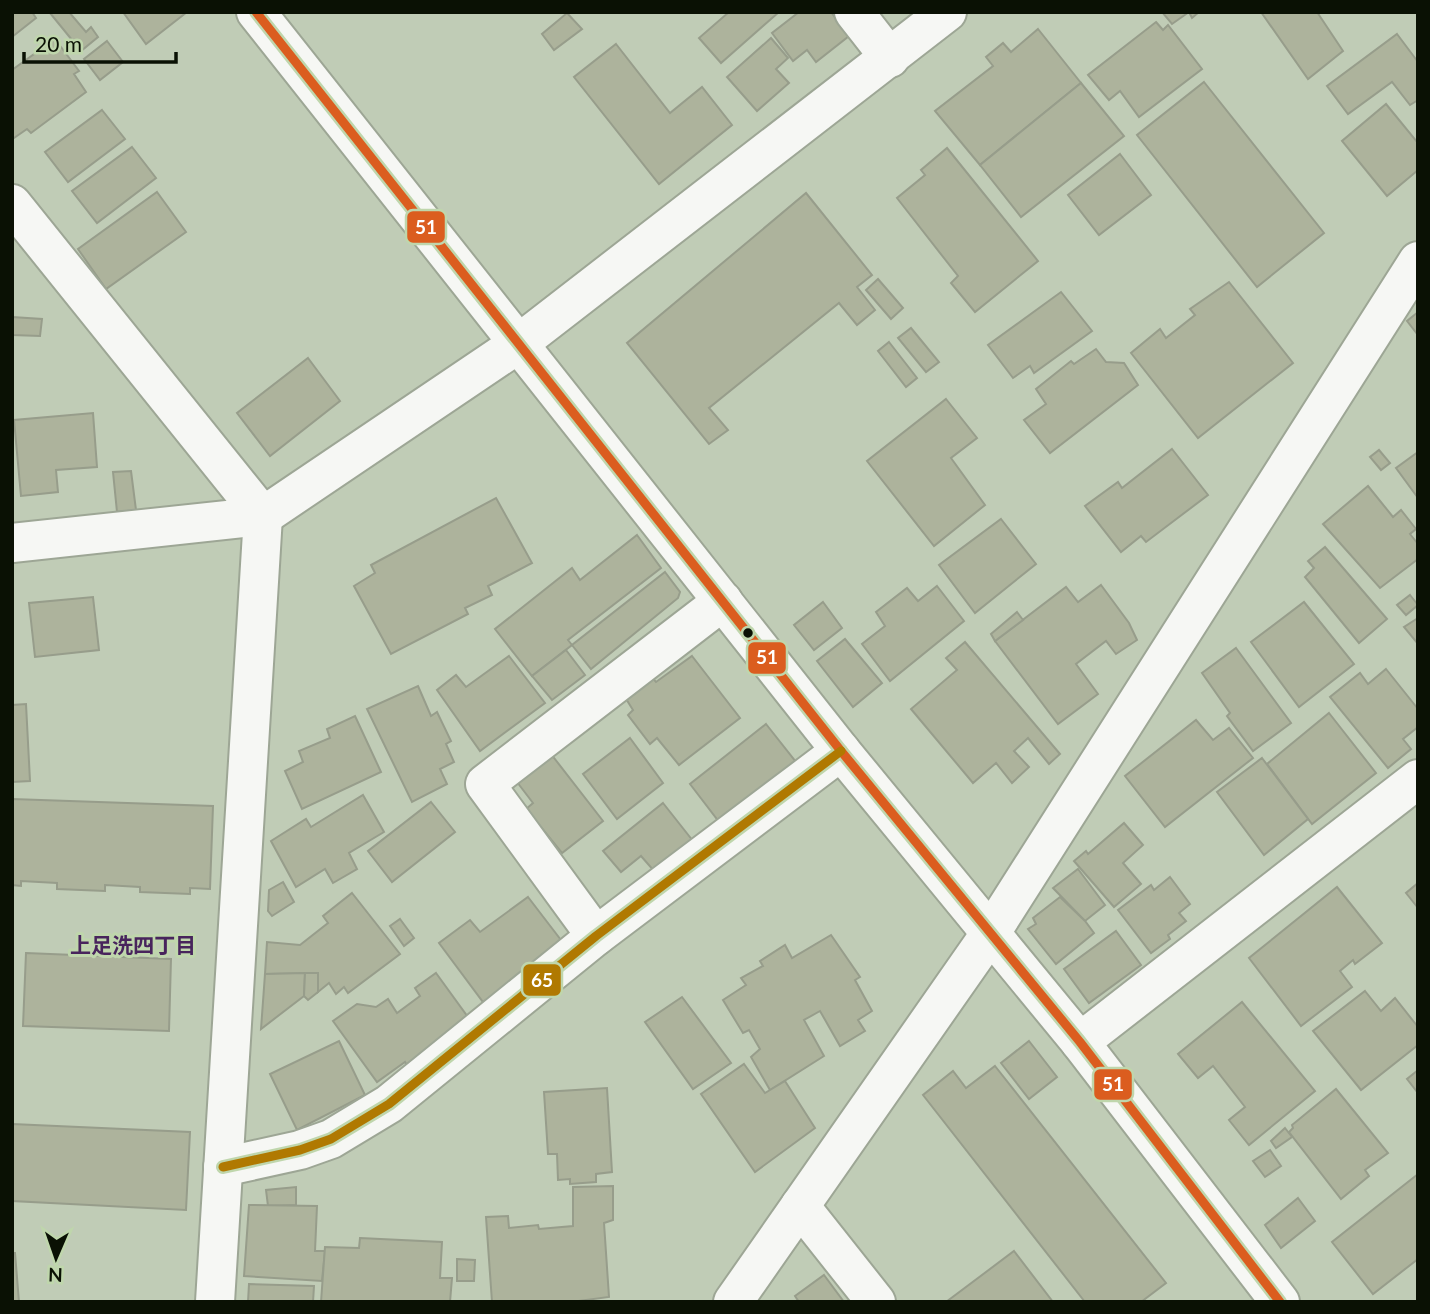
<svg xmlns="http://www.w3.org/2000/svg" width="1430" height="1314" font-family="Lato,'Noto Sans JP',sans-serif">
<style>
.building{fill:#adb39c;stroke:#979d8b;stroke-width:2}
.lines{fill:none;stroke-linecap:round;stroke-linejoin:round}
.minor-casing{stroke:#9da695;stroke-width:42}
.minor{stroke:#f6f7f4;stroke-width:38}
.bus-1-casing{stroke:#bfd6ac;stroke-width:14}
.bus-2-casing{stroke:#bfd6ac;stroke-width:14}
.bus-1{stroke:#db5d1f;stroke-width:9}
.bus-2{stroke:#b07901;stroke-width:9}
.bus-dot{fill:#0a1104;stroke:#bfd6ac;stroke-width:2.5}
.labels{text-anchor:middle;dominant-baseline:central;stroke-width:6;stroke-linejoin:round;paint-order:stroke}
.neighbourhood-label{font-size:21px;font-weight:bold;fill:#48245c;stroke:#bfd6ac}
.line-badge{stroke:#bfd6ac;stroke-width:2.5}
.badge-label{font-size:19px;text-anchor:middle;font-weight:bold;fill:#fff}
</style>
<rect width="100%" height="100%" fill="#c0ccb6"/>
<g class="building">
<path d="M12,12H32L36,18L12,37Z"/>
<path d="M51,12H69L86,32L91,27L98,37L81,51L50,13Z"/>
<path d="M123,12H187L146,44Z"/>
<path d="M729,12H779L721,63L699,38Z"/>
<path d="M799,12H831L849,36L816,62L807,50L793,61L772,33Z"/>
<path d="M1162,12H1199L1192,18L1189,12L1172,24Z"/>
<path d="M1261,12H1317L1343,51L1308,79Z"/>
<path d="M567,13L582,29L554,50L542,34Z"/>
<path d="M1156,22L1163,30L1168,25L1202,69L1139,117L1120,91L1109,100L1088,75Z"/>
<path d="M1038,29L1081,83L980,165L935,111L993,66L986,57L1003,43L1011,52Z"/>
<path d="M1397,34L1418,62V100L1410,105L1392,82L1348,114L1327,86Z"/>
<path d="M771,38L788,58L776,69L789,83L757,111L727,77Z"/>
<path d="M55,39L79,71L74,74L86,92L31,133L27,129L14,138L12,136V70Z"/>
<path d="M107,41L123,62L100,80L84,59Z"/>
<path d="M616,44L670,113L702,87L732,125L659,184L574,77Z"/>
<path d="M1204,82L1324,233L1257,287L1137,135Z"/>
<path d="M1081,83L1124,136L1021,217L980,165Z"/>
<path d="M1386,104L1418,143V170L1387,196L1342,141Z"/>
<path d="M102,110L125,139L68,182L45,152Z"/>
<path d="M132,147L156,178L97,223L72,191Z"/>
<path d="M947,148L1038,261L975,312L951,283L958,276L897,198L925,175L921,170Z"/>
<path d="M1120,154L1151,195L1099,235L1068,195Z"/>
<path d="M157,192L186,232L106,289L78,249Z"/>
<path d="M806,193L872,275L857,287L875,310L857,325L839,303L709,408L728,430L709,444L627,343Z"/>
<path d="M878,279L903,308L891,319L866,290Z"/>
<path d="M1229,282L1293,363L1198,438L1131,353L1160,329L1166,338L1195,315L1190,309Z"/>
<path d="M1061,292L1092,331L1034,373L1030,366L1013,378L988,345Z"/>
<path d="M1418,312V335L1407,321Z"/>
<path d="M12,317L42,319L40,336L12,335Z"/>
<path d="M911,328L939,362L926,372L898,338Z"/>
<path d="M889,342L917,378L906,387L878,351Z"/>
<path d="M1096,349L1106,362L1124,363L1138,385L1050,453L1024,420L1046,404L1036,389L1071,361L1074,364Z"/>
<path d="M308,358L340,401L270,456L237,413Z"/>
<path d="M946,399L977,438L951,458L985,505L934,546L867,461Z"/>
<path d="M93,413L97,467L56,470L58,492L21,496L14,420Z"/>
<path d="M1172,449L1208,495L1146,542L1141,536L1121,552L1085,506L1118,482L1122,488Z"/>
<path d="M1379,450L1390,463L1381,470L1370,457Z"/>
<path d="M1418,452V498L1396,468Z"/>
<path d="M131,471L136,510L117,512L113,472Z"/>
<path d="M1368,486L1393,517L1401,510L1416,529L1410,534L1418,544V559L1380,588L1323,524Z"/>
<path d="M496,498L532,563L488,586L492,595L465,608L468,614L391,654L354,586L375,573L371,565Z"/>
<path d="M1001,519L1036,564L975,613L939,565Z"/>
<path d="M637,535L661,568L568,640L572,645L532,676L495,629L572,568L580,580Z"/>
<path d="M1325,547L1387,619L1359,643L1305,577L1314,568L1308,561Z"/>
<path d="M665,572L680,592L678,598L591,669L572,645Z"/>
<path d="M1101,585L1129,623L1137,640L1116,654L1106,641L1076,664L1098,694L1058,724L995,641L1066,587L1078,602Z"/>
<path d="M937,586L964,621L890,681L862,644L885,626L876,612L907,588L918,601Z"/>
<path d="M1410,595L1418,605L1406,615L1397,605Z"/>
<path d="M93,597L99,650L35,657L29,603Z"/>
<path d="M823,602L842,628L814,650L794,625Z"/>
<path d="M1304,602L1354,664L1299,707L1251,642Z"/>
<path d="M1017,612L1023,620L995,641L991,634Z"/>
<path d="M1418,618V644L1404,627Z"/>
<path d="M845,639L882,683L853,707L817,661Z"/>
<path d="M965,642L1060,754L1049,764L1028,738L1014,751L1029,767L1012,783L996,763L973,783L911,709L957,670L946,658Z"/>
<path d="M1236,648L1291,723L1253,751L1227,716L1230,713L1202,673Z"/>
<path d="M566,650L585,675L552,700L532,676Z"/>
<path d="M509,656L545,703L480,751L437,690L456,675L466,687Z"/>
<path d="M692,656L740,718L679,765L657,738L650,744L628,715L633,710L623,694L649,674L656,682Z"/>
<path d="M1386,669L1418,709V727L1403,739L1411,749L1388,768L1330,697L1360,673L1368,684Z"/>
<path d="M418,686L431,716L437,712L451,741L446,744L454,762L440,769L447,784L412,802L367,709Z"/>
<path d="M26,704L30,781L12,782V705Z"/>
<path d="M1329,713L1376,773L1312,824L1267,764Z"/>
<path d="M355,716L381,772L302,809L285,771L303,762L299,751L330,738L327,729Z"/>
<path d="M1196,720L1213,740L1229,728L1253,758L1165,827L1125,776Z"/>
<path d="M766,724L800,767L723,827L690,784Z"/>
<path d="M630,738L663,783L617,819L583,774Z"/>
<path d="M551,754L603,821L562,853L526,809L533,803L517,782Z"/>
<path d="M1262,758L1308,819L1264,855L1217,792Z"/>
<path d="M363,795L384,832L349,853L357,869L333,883L325,869L296,887L271,841L306,819L311,827Z"/>
<path d="M12,799L213,806L210,889L190,888V894L140,892V887L105,885V891L57,889V883L21,881V886L12,885Z"/>
<path d="M431,802L455,832L392,882L368,851Z"/>
<path d="M663,803L693,841L654,871L641,856L621,872L603,851Z"/>
<path d="M1124,823L1143,845L1123,863L1141,884L1114,907L1074,861L1086,851L1088,854Z"/>
<path d="M1078,869L1105,905L1085,921L1053,888Z"/>
<path d="M1170,877L1190,904L1179,913L1186,921L1168,935L1170,939L1151,953L1118,910L1151,885L1154,890Z"/>
<path d="M283,882L294,902L272,916L268,911L269,890Z"/>
<path d="M1418,883V908L1406,893Z"/>
<path d="M1337,887L1382,943L1355,964L1353,960L1340,971L1352,987L1301,1026L1249,958Z"/>
<path d="M352,893L400,954L348,993L344,987L336,994L329,983L318,992V973L265,974L267,942L300,945L328,923L323,916Z"/>
<path d="M528,897L564,944L483,1002L439,943L470,920L480,932Z"/>
<path d="M1060,897L1085,921L1094,933L1056,964L1028,929L1036,924L1033,918Z"/>
<path d="M400,919L414,938L404,946L390,926Z"/>
<path d="M1116,931L1141,965L1089,1003L1064,969Z"/>
<path d="M831,935L860,977L855,980L872,1011L858,1020L865,1031L840,1046L820,1011L804,1020L824,1056L770,1090L751,1057L760,1049L749,1030L743,1033L723,1000L746,985L741,978L763,966L760,961L785,945L792,958Z"/>
<path d="M26,953L171,959L169,1031L23,1026Z"/>
<path d="M305,973L304,996L261,1029L265,974Z"/>
<path d="M305,973H318V992L308,1000L304,996Z"/>
<path d="M436,973L473,1024L409,1069L405,1062L377,1082L333,1021L357,1004L376,1007L388,999L397,1013L420,996L415,988Z"/>
<path d="M1365,991L1381,1011L1395,998L1418,1027V1045L1361,1090L1313,1031Z"/>
<path d="M682,997L731,1063L693,1089L645,1022Z"/>
<path d="M1242,1002L1315,1091L1249,1145L1229,1120L1245,1107L1213,1066L1198,1078L1178,1054Z"/>
<path d="M339,1041L365,1095L297,1130L270,1074Z"/>
<path d="M1029,1041L1057,1077L1029,1099L1001,1063Z"/>
<path d="M744,1064L765,1093L785,1081L815,1128L755,1172L701,1094Z"/>
<path d="M995,1066L1166,1283L1141,1302H1085L923,1095L953,1071L966,1088Z"/>
<path d="M1418,1070V1093L1407,1079Z"/>
<path d="M607,1088L612,1172L596,1174V1182L570,1184V1179L558,1180L557,1154H548L544,1092Z"/>
<path d="M1336,1089L1388,1153L1365,1170L1369,1176L1341,1199L1289,1132L1293,1128L1292,1125Z"/>
<path d="M12,1124L190,1132L186,1210L12,1201Z"/>
<path d="M1285,1128L1292,1137L1276,1148L1271,1141Z"/>
<path d="M1270,1150L1281,1166L1265,1177L1253,1161Z"/>
<path d="M1418,1174V1259L1373,1294L1332,1242Z"/>
<path d="M613,1186V1220L604,1223L609,1297L571,1302H492L486,1217L508,1216L509,1228L538,1225L539,1229L573,1226V1187Z"/>
<path d="M296,1187V1205L268,1206L266,1190Z"/>
<path d="M1298,1198L1315,1221L1281,1248L1265,1225Z"/>
<path d="M249,1205L317,1206L315,1251H325L322,1281L244,1276Z"/>
<path d="M360,1238L442,1242L440,1278H452L450,1302H321L325,1247L359,1248Z"/>
<path d="M1014,1251L1053,1302H946Z"/>
<path d="M12,1253H15L19,1302H12Z"/>
<path d="M457,1259L475,1260L474,1281H457Z"/>
<path d="M824,1275L844,1302H799L795,1296Z"/>
<path d="M249,1284L314,1286L313,1302H248Z"/>
</g>
<g class="lines">
<g class="minor-casing">
<g id="minor">
<path d="M256,12L841,751L1080,1042L1280,1302"/>
<path d="M854,12L890,58"/>
<path d="M12,204L263,516L215,1302"/>
<path d="M12,543L263,516L518,344L947,12"/>
<path d="M596,936L485,784L723,601"/>
<path d="M1080,1042L1418,779"/>
<path d="M223,1167L300,1150L331,1139L389,1104L596,936L841,751"/>
<path d="M800,1206L876,1302"/>
<path d="M733,1302L990,934L1418,261"/>
</g>
</g>
<use href="#minor" class="minor"/>
<g class="bus-1-casing">
<path id="bus-1" d="M256,12L841,751L1080,1042L1280,1302"/>
</g>
<g class="bus-2-casing">
<path id="bus-2" d="M223,1167L300,1150L331,1139L389,1104L596,936L841,751"/>
</g>
<use href="#bus-1" class="bus-1"/>
<use href="#bus-2" class="bus-2"/>
</g>
<circle class="bus-dot" cx="748" cy="633" r="6"/>
<g class="labels">
<g class="neighbourhood-label">
<text x="133" y="944">上足洗四丁目</text>
</g>
</g>
<g class="line-badge">
<rect x="406" y="210" width="40" height="34" rx="7" fill="#db5d1f"/>
<rect x="747" y="641" width="40" height="34" rx="7" fill="#db5d1f"/>
<rect x="522" y="963" width="40" height="34" rx="7" fill="#b07901"/>
<rect x="1093" y="1068" width="40" height="33" rx="7" fill="#db5d1f"/>
</g>
<g class="badge-label">
<text x="426" y="234">51</text>
<text x="767" y="664">51</text>
<text x="542" y="987">65</text>
<text x="1113" y="1091">51</text>
</g>
<rect width="1430" height="1314" fill="none" stroke="#0a1104" stroke-width="28"/>
<g transform="translate(56 1258) rotate(182)" stroke="#bfd6ac" stroke-width="5" paint-order="stroke">
<path d="M0-5L12 26L0 18L-12 26Z" fill="#0a1104"/>
<text y="-10" font-size="19" font-weight="bold" text-anchor="middle" fill="#0a1104">N</text>
</g>
<path d="M24 52v10h152v-10" fill="none" stroke="#0a1104" stroke-width="3.5"/>
<text x="35" y="52" font-size="21" fill="#0a1104" stroke="#bfd6ac" stroke-width="5" paint-order="stroke">20 m</text>
</svg>
